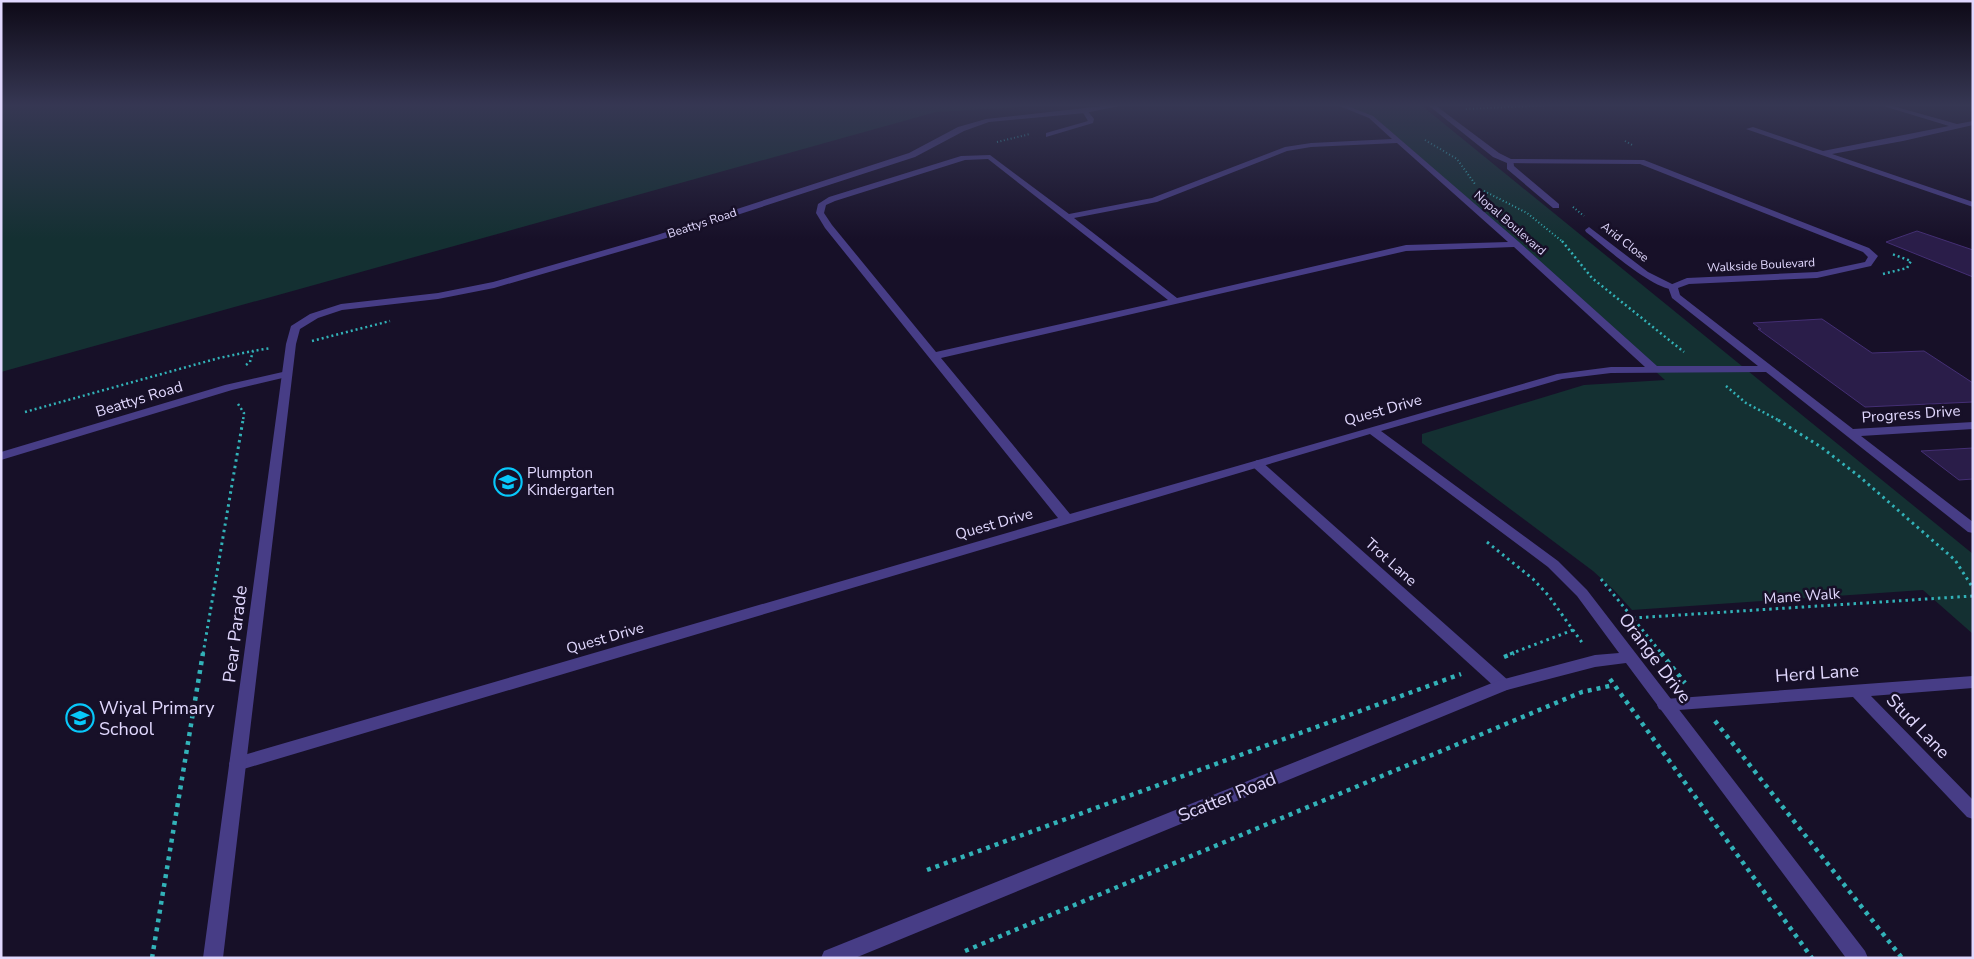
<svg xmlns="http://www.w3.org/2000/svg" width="1974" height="959" font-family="'Nunito Sans',sans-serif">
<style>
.green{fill:#143032}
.building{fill:#2a1d49;stroke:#442f74}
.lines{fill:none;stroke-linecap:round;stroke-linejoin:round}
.path-far3{stroke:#32b2b8;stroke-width:2;stroke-dasharray:1 2.5;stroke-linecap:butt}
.path-far2{stroke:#32b2b8;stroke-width:2.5;stroke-dasharray:2 3;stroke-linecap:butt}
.path-far1{stroke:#32b2b8;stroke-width:3;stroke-dasharray:2.5 4;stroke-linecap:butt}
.path{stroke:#32b2b8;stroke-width:4.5;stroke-dasharray:4 5;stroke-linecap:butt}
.service{fill:#473d86;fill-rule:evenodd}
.minor{fill:#473d86;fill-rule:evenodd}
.tertiary{fill:#473d86;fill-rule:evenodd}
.labels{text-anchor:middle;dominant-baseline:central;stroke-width:5;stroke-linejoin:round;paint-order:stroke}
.far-street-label{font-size:12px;fill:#e1d8fe;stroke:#171028}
.street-label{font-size:15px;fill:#e1d8fe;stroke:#171028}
.poi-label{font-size:15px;fill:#e1d8fe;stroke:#171028;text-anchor:start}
.near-street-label{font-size:18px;fill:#e1d8fe;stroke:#171028}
.near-poi-label{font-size:18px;fill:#e1d8fe;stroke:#171028;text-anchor:start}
</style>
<rect width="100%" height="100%" fill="#171028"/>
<g class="green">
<path d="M1,105H1054L936,112L1,372Z"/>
<path d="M1340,105H1421L1973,554V634L1923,590L1632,610L1615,591L1593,571L1422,443V434L1584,385L1665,380L1371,117Z"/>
</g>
<g class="building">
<path d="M1917,231L1973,250V277L1886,242Z"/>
<path d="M1822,319L1872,353L1924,351L1973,383V402L1865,407L1758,329H1761L1753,323Z"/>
<path d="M1973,448V479L1959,480L1921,451Z"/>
</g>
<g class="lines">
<g class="path-far3">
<path d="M1466,109L1554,105"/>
<path d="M1425,140L1457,159L1475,184"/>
<path d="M1625,141L1632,145"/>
<path d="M997,142L1030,134"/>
<path d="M1484,191L1527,213L1563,242"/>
<path d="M1573,207L1584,216"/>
</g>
<g class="path-far2">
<path d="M1562,241L1592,278L1684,352"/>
<path d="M1883,274L1907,268L1911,261L1892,254"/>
<path d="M312,341L390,321"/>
<path d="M246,365L250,362L253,351L271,348"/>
<path d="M1726,386L1746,403L1780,421"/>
<path d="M238,404L244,413L243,421"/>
<path d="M25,412L219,358L253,351"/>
</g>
<g class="path-far1">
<path d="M1778,420L1821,447L1860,477L1955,560L1973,588"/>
<path d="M1487,542L1533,579L1548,595L1583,644"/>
<path d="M1601,579L1662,654"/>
<path d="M1633,618L1973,596"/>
<path d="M203,654L243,420"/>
<path d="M1510,654L1573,630"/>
</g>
<g class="path">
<path d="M1661,653L1685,683"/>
<path d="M1504,657L1514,653"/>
<path d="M1610,679L1812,958"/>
<path d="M1715,721L1902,958"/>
<path d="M927,870L1461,674"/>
<path d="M965,951L1582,692L1614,685"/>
<path d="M152,958L203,653"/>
</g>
<g class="service">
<path d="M1083,110H1087L1094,119L1093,123L1046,137V133L1088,121L1082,111Z"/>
<path d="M1507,159H1513L1514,166L1559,204V208H1553L1507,169Z"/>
<path d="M1589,227L1648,272L1678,287L1676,289C1656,293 1603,245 1586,232L1585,230Z"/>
<path d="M1257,460L1261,461L1509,681L1511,685L1509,689L1503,691L1497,689L1253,467L1251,464Z"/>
<path d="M1973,676V688L1871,696L1973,800V819L1967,817L1853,697L1665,711L1659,709L1657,705L1659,701L1665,699Z"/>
</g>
<g class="minor">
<path d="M1337,105H1345L1373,116L1519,242L1657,366H1758L1672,298L1668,287L1670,285L1687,278L1817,272L1865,262L1868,257L1863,252L1640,164L1507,163L1493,157L1428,105H1435L1499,153L1511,159L1644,160L1869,248L1878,256L1871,266L1817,278L1689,284L1678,288L1680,295L1853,429L1973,422V429L1861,436L1973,522V533L1968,532L1766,372L1611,373L1562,379L1381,431L1558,561L1587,590L1865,951L1868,958H1846L1626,663L1595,667L1507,690L855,958H821L824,951L1497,681L1595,655L1619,653L1577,596L1548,567L1370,434L237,771L231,769L229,764L231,759L237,757L1058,518L825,228L816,213L818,204L829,197L961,156L990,155L1069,214L1152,198L1285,147L1311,143L1392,139L1369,118ZM1397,143L1508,242L1406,245L1177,298L1074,218L1157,202L1287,151L1311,147ZM988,159L1168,300L936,352L832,225L824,213L826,205L835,201L965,160ZM1514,247L1645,367H1611L1557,374L1070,514L941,358L1406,251Z"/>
<path d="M1880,105H1889L1957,124L1973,121V125L1903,141L1832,154L1973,202V207L1746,129L1753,127L1823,151L1949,126Z"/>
<path d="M287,371L291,372L292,374L291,376L232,390L1,460V452L225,385Z"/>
</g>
<path class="tertiary" d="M1112,105H1124L1085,113L989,122L964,131L915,157L663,239L494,288L438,299L342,310L318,318L300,329L296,344L223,958H203L286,344L291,326L310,314L341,304L438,293L493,282L657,235L909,153L958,127L986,119Z"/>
</g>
<linearGradient id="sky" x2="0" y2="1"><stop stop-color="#0d0916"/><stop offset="0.44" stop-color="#363753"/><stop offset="1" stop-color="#363753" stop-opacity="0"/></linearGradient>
<rect width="1974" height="239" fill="url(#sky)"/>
<defs>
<g id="school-ring" transform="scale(1.4375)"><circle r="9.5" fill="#171028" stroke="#08c8fa" stroke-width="1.5"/><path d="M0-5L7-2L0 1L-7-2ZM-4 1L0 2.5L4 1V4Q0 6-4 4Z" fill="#08c8fa"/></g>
</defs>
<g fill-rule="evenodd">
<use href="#school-ring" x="508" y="482"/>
<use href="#school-ring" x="80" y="718"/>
</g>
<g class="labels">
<g class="far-street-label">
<text transform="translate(702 223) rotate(-18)">Beattys Road</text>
<text transform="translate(1510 223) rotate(41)">Nopal Boulevard</text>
<text transform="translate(1625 242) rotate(38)">Arid Close</text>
<text transform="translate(1761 265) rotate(-3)">Walkside Boulevard</text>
</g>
<g class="street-label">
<text transform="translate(139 399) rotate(-17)">Beattys Road</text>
<text transform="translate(1383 410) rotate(-16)">Quest Drive</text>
<text transform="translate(1911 414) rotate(-4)">Progress Drive</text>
<text transform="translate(994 524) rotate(-16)">Quest Drive</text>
<text transform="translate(1391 562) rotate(42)">Trot Lane</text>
<text transform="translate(1802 596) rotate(-4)">Mane Walk</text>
<text transform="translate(605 638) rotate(-16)">Quest Drive</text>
</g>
<g class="poi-label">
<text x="527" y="473">Plumpton<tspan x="527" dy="17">Kindergarten</tspan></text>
</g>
<g class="near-street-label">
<text transform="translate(235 634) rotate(-83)">Pear Parade</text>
<text transform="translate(1655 658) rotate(53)">Orange Drive</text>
<text transform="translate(1817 673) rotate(-4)">Herd Lane</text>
<text transform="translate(1918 726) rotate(46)">Stud Lane</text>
<text transform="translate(1227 797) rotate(-22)">Scatter Road</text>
</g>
<g class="near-poi-label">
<text x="99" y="708">Wiyal Primary<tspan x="99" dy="21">School</tspan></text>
</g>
</g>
<rect width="1974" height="959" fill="none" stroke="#e1d8fe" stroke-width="5"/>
</svg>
